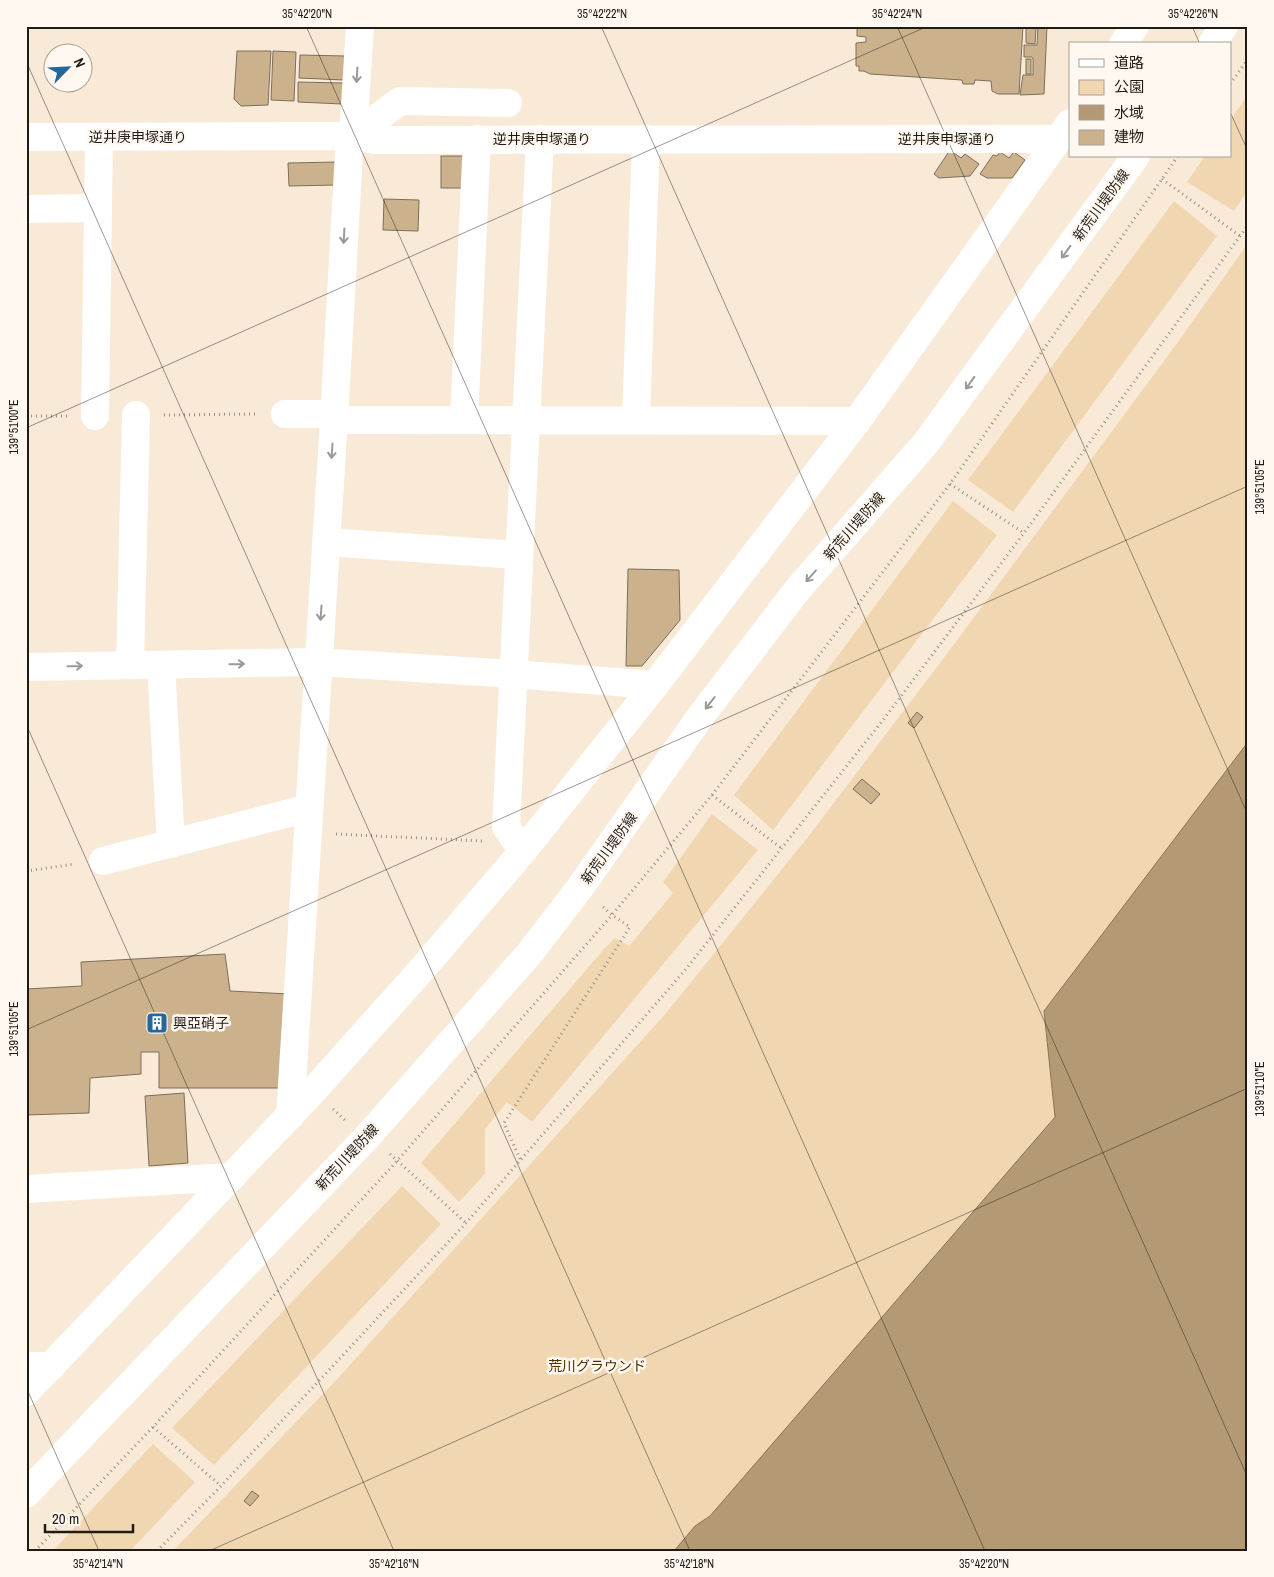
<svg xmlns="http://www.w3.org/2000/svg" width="1274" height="1577" font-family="'Archivo Narrow','Noto Sans JP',sans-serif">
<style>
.green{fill:#f0d7b2}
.water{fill:#b39974;stroke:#877457}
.building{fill:#ccb28c;stroke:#7a6e5c}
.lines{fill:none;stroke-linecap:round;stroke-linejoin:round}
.path{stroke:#9a9182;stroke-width:3;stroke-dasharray:1 4;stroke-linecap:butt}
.minor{stroke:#fff;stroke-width:28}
.major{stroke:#fff;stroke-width:28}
.oneway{stroke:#9b9995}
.ticks{fill:none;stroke:#201c14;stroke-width:1;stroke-opacity:0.45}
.labels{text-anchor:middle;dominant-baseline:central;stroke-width:5;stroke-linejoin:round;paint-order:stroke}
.street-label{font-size:14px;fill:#201c14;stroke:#fef8f0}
.poi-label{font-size:14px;fill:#201c14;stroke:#fef8f0;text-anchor:start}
.park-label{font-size:14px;fill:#4c3200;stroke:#fef8f0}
.neatline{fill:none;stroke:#201c14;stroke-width:2}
.ticks-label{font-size:12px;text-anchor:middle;fill:#201c14}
</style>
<rect width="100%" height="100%" fill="#f8ead6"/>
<g class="green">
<path d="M1248,95V190L1234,211L1187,182L1205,156H1230V120Z"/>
<path d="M1174,201L1217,236L1013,512L968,480Z"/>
<path d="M1248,243V742L1044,1011L1055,1116L710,1516L695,1526L674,1551H173L340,1376L667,1012L811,833L949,651L1178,342Z"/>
<path d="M953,501L997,535L773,830L734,795Z"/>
<path d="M712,814L758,850L532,1122L507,1102L485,1129V1174L459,1202L421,1163L604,949L615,938L629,946L673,893L663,882Z"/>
<path d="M402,1186L441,1224L214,1465L172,1428Z"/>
<path d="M153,1444L195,1482L130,1551H53Z"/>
</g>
<path class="water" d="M1248,742V1551H674L695,1526L710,1516L1055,1117L1044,1011Z"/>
<g class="building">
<path d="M857,26H1023L1019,94H998L992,91L991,81L975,80L974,84H963L962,80L870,74L864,71H859V66H856V43L866,42V37L857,36Z"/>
<path d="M1038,26H1047L1044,94L1020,95L1023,75H1033V59L1032,57H1024V45H1037Z"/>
<path d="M1026,28H1036L1035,44L1026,43Z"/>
<path d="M237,51H271L268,105L241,106L234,99Z"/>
<path d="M273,51L296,52L294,101L271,100Z"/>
<path d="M300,55L345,56L344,80L299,78Z"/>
<rect x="1026" y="59" width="5" height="15"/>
<path d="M298,82L343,83L342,104L298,102Z"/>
<path d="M950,150L961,158L965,154L979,164L970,176L939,178L934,174Z"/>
<path d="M1000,152L1009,158L1014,152L1025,160L1012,178H987L980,174L993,155L997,156Z"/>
<rect x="441" y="156" width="23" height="32"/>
<path d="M336,162L337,185L289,186L288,163Z"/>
<path d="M384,199L419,200L418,231L383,230Z"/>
<path d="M628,569L679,570L680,620L642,666H626Z"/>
<path d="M917,712L923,717L914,728L908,723Z"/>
<path d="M862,779L880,794L871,804L853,789Z"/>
<path d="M225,954L230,991L289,994L284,1088H159V1052H141V1074L90,1078L89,1113L26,1115V989L82,986L81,962Z"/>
<path d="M184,1093L188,1163L149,1166L145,1096Z"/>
<path d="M252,1491L259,1496L250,1506L244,1501Z"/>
</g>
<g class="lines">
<g class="path">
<path d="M1230,84L1248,59"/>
<path d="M1162,179L1240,236"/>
<path d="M164,415L258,414"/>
<path d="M26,416H68"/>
<path d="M950,484L1024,533"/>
<path d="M712,795L781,848"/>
<path d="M336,834L482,841"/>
<path d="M26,871L75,864"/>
<path d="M333,1109L345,1120"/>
<path d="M390,1154L466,1223"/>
<path d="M520,1159L504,1123L630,927L612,915L601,905"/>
<path d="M153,1427L221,1486"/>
<path d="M35,1551L153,1427L397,1161L612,915L712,795L950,484L1178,156"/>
<path d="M157,1551L221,1486L466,1223L686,969L883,720L1024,533L1248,225"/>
</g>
<g class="minor">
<path d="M353,136L400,101L508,103"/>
<path d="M26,137L353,136L374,140L1058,139"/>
<path d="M26,209L98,208"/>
<path d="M285,414H322L334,420L857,421"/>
<path d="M95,416L99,137"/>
<path d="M464,420L477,139"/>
<path d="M636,420L646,139"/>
<path d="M326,542L519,555"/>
<path d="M130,665L136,415"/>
<path d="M161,665L171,844"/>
<path d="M26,667L318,662L513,674L655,685"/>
<path d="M523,851L506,827L540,139"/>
<path d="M103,861L309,808"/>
<path d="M290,1116L334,420L349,152L353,136L360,26"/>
<path d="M26,1189L232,1177"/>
<path d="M26,1366H52"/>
</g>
<g class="major">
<path d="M1123,44L1135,26"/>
<path d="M1212,44L1224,26"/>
<path d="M26,1392L313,1091L424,967L523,851L655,685L857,421L1070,123"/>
<path d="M26,1494L367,1137L529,954L579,889L700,717L798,589L925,444L1136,156"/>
</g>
</g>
<defs><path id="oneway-shaft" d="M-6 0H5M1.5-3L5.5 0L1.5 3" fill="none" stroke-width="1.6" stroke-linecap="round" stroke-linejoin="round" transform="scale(1.25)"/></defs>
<g class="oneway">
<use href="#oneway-shaft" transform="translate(357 75) rotate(93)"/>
<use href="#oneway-shaft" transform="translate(344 236) rotate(93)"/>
<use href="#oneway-shaft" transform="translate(1066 252) rotate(126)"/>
<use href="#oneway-shaft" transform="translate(970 383) rotate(126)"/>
<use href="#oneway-shaft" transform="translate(332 451) rotate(94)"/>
<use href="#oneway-shaft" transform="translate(811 576) rotate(131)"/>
<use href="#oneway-shaft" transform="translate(321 613) rotate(94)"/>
<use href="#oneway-shaft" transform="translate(237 664) rotate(-1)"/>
<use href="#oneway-shaft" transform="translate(75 666) rotate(-1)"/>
<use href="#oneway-shaft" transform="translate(710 703) rotate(128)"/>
</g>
<path class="ticks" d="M306,26L985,1551M601,26L1248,1478M897,26L1248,815M1192,26L1200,44M26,61L690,1551M1230,112L1248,151M26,428L928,26M26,724L394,1551M26,1030L1248,486M26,1387L99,1551M209,1551L1248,1088"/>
<defs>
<g id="building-square" transform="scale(1.125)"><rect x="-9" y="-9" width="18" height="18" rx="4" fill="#24679c" stroke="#fef8f0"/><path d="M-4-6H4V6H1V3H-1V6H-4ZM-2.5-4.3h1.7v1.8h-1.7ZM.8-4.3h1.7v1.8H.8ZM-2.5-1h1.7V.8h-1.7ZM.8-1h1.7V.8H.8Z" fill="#fff"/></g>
</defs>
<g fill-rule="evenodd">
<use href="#building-square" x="157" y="1023"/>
</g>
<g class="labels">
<g class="street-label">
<text x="138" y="137">逆井庚申塚通り</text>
<text x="542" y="139">逆井庚申塚通り</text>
<text x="947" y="139">逆井庚申塚通り</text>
<text transform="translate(1101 205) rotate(-54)">新荒川堤防線</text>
<text transform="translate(854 526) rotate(-49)">新荒川堤防線</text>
<text transform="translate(609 848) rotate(-54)">新荒川堤防線</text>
<text transform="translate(347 1157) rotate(-47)">新荒川堤防線</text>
</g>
<g class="poi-label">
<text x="173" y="1023">興亞硝子</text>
</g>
<g class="park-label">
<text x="597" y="1366">荒川グラウンド</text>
</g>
</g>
<rect width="1274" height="1577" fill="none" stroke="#fef8f0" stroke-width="55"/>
<rect x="1069" y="42" width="162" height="115" fill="#fef8f0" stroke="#a5a098"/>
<rect x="1079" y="59" width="25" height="8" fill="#ffffff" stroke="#a5a098"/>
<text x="1114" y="68" font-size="15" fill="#201c14">道路</text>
<rect x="1079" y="80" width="25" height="15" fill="#f0d7b2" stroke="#a5a098"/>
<text x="1114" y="92" font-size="15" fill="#201c14">公園</text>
<rect x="1079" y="105" width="25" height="15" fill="#b39974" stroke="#a5a098"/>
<text x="1114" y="118" font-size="15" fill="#201c14">水域</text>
<rect x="1079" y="130" width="25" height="15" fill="#ccb28c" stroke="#a5a098"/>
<text x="1114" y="142" font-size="15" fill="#201c14">建物</text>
<g transform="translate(68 68) rotate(66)"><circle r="24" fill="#fef8f0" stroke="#a5a098"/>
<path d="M0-4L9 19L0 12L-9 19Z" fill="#24679c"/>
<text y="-8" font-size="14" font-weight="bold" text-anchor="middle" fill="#201c14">N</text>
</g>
<path d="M45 1524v8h88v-8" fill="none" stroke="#201c14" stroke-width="2.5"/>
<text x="52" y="1524" font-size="15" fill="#201c14" stroke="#fef8f0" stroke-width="4" paint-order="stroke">20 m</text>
<rect x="28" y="28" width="1218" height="1522" class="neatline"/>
<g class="ticks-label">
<text x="307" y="18">35°42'20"N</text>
<text x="602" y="18">35°42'22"N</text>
<text x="897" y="18">35°42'24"N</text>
<text x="1193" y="18">35°42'26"N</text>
<text transform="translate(14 427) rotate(-90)" y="4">139°51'00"E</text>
<text transform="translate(1260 487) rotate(-90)" y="4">139°51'05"E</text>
<text transform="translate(14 1029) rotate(-90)" y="4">139°51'05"E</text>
<text transform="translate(1260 1089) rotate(-90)" y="4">139°51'10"E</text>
<text x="98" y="1568">35°42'14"N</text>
<text x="394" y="1568">35°42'16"N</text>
<text x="689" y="1568">35°42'18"N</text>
<text x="984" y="1568">35°42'20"N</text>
</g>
</svg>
